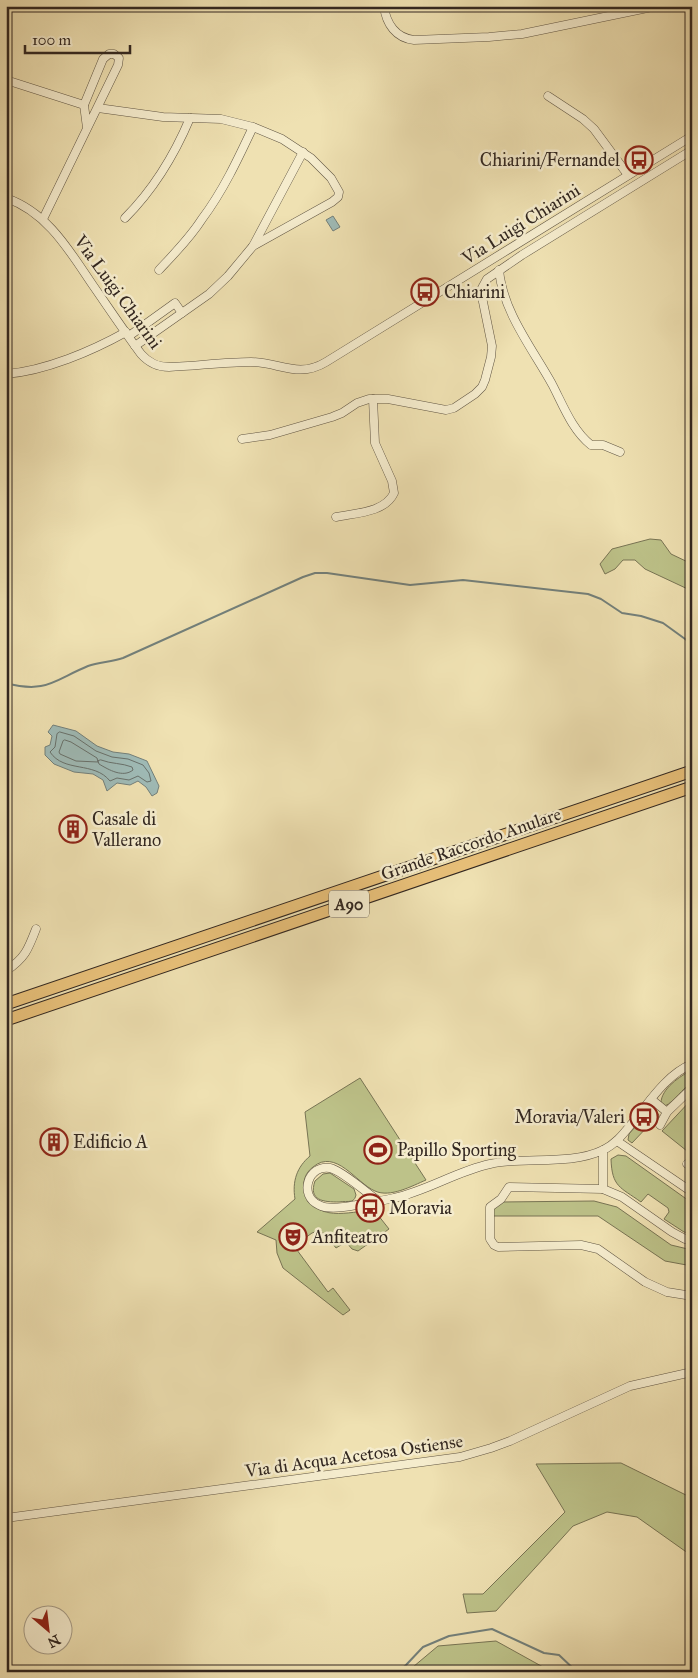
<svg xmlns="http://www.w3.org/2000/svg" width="698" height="1678" font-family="'IM FELL Great Primer',serif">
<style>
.green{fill:#bdc289;stroke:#787454}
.water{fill:#9fbbb7;stroke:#73807b}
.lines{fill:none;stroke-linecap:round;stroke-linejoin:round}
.shore{stroke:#68716c;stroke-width:1}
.stream{stroke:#73807b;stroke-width:2}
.minor-casing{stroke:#615644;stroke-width:9}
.highway-casing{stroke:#322720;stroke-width:13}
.minor{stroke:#f5eccd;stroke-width:8}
.highway{stroke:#e8c079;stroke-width:11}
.labels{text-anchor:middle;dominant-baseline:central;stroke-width:5;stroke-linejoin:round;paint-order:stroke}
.shield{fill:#f5eccd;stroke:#6c6254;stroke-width:1}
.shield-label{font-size:16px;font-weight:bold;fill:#322720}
.poi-label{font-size:18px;fill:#322720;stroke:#f5eccd;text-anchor:start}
.street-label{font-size:18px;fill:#322720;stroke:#f5eccd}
</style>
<rect width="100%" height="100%" fill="#efe1b2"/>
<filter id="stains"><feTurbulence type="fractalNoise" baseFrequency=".004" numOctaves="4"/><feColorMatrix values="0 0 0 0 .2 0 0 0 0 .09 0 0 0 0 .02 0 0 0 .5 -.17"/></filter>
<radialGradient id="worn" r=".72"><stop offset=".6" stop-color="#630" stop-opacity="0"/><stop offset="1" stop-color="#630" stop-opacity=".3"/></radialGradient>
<g class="green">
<path d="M650,539L661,540L671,554L692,564V591L645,569L635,560H623L615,569L605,574L600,564L612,549Z"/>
<path d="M692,1070V1082C682,1089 675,1101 665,1106L661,1103C661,1089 680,1076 692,1070Z"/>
<path d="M360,1078L426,1180C412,1186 390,1198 375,1191C356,1183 336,1148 313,1167C305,1173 302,1182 305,1191C316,1223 347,1212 374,1210L389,1229L358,1251L352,1249L346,1242L336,1248L325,1234L318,1231L312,1233L294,1246L328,1292L333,1288L350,1310L343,1315L283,1268L277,1253L276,1240L257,1232L295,1199C292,1181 297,1167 310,1156L305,1112Z"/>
<path d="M692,1099V1155L662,1131Z"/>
<path d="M655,1110L659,1115L658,1120L655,1126L651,1123L632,1143L628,1140L629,1134L649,1111Z"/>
<path d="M618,1155L626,1156L692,1203V1234L684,1232L664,1219L669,1212L668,1208L648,1194L641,1202C620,1187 612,1187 611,1159Z"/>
<path d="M330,1173L354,1189L356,1195C355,1198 355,1199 352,1201C348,1202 343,1201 339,1202C324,1202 308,1201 315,1181L323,1174Z"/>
<path d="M594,1201L617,1207L671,1245L692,1250V1266L665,1261L598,1216H493V1207L501,1202Z"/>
<path d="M621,1463L692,1498V1556L637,1517L607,1512L573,1526L496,1611L467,1613L463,1594H483L565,1512L536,1464Z"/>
<path d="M496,1641L552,1672H407L438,1646Z"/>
</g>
<g class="water">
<path d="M333,216L340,227L333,231L326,220Z"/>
<path d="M53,725L76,731L97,746L113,752L129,754L147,761L159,786L157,793L152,796L146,787L138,781L130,785L117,783L107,791L103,780L93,774L74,772L54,764L45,755V747L50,745L52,736L48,732Z"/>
</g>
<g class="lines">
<g class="shore">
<path d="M60,732L74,736L96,751L112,757L128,759L143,765L149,773L151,781L147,782L138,776L129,780L117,778L110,781C94,761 64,773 50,752L55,747L57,734Z"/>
<path d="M65,740L71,742L97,758L98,762L76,761L60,754L59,752L63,741Z"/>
<path d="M101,760C111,764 122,763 132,767L133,770C123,778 109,770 99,764L98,761Z"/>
</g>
<g class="stream">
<path d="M6,683C46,694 54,680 88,666C99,662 111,662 123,658L303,577L315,573H327L410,585L463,580L588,594L601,599L622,613L641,616L663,623L692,644"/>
<path d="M398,1672L406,1665L423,1647L449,1636L492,1629L544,1653L559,1655L577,1672"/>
</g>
<g class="minor-casing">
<g id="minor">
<path d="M384,6C386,24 396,38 414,40L489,37L522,34L657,6"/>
<path d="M6,80L84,105"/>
<path d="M548,96L583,119L594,129L628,175"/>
<path d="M98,108L163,117L221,119L253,127L282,139L311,158L331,178L339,192L338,197L332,202L253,246L228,276L209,294L135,346"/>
<path d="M6,198C47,212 69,250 92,284C108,307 124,331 141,354C149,363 157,367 169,367C196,366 224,362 251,362C279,362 298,379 326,362L692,136"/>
<path d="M125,218C154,189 174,156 190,118"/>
<path d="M43,219L118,65L119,58L114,54H109L103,59L84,105L87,128"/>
<path d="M253,246L303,152"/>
<path d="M159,270C174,254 190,238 202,219C223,191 238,159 253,127"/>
<path d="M499,270C503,312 532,348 552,384C563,405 572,430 591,445H603L620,452"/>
<path d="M129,336L175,303L182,313"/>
<path d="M6,374C45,371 92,351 126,332"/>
<path d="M242,439L270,435L332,417L342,413L357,403L369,399H388L446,410L454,408L475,394L482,387L485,380L491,357L492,346L482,297V288L487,279L522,255L692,150"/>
<path d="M336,517C354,513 385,513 394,493L392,481L375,443L373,399"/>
<path d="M6,971C25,958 28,950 36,929"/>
<path d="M651,1099L667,1112"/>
<path d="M660,1125L667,1112L692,1088"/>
<path d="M617,1141L689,1190"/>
<path d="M603,1150V1189"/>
<path d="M687,1164L692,1161"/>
<path d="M377,1200C367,1193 341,1170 330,1168C308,1164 298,1196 319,1205C328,1210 346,1207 356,1205C369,1202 382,1201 394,1198C427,1191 457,1171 490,1164C527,1156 569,1166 603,1150C616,1144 624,1133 633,1122C649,1102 667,1074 692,1064"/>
<path d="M692,1240L685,1239L672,1232L622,1197L603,1189L509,1187L501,1199L490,1207V1239L494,1245L498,1247L581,1245L598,1249L645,1282L667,1292L692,1296"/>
<path d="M6,1518L460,1457L491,1448L510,1441L630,1386L692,1372"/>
</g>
</g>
<g class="highway-casing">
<g id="highway">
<path d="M6,1004L692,771"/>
<path d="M6,1020L692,787"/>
</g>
</g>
<use href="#minor" class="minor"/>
<use href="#highway" class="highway"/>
</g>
<defs>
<g id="bus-ring" transform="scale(1.4375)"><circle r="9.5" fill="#f5eccd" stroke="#8f2418" stroke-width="1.5"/><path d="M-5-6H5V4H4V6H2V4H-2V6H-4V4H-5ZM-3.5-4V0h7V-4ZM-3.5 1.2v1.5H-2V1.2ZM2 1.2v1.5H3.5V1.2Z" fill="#8f2418"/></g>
<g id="building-ring" transform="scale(1.4375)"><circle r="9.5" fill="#f5eccd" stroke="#8f2418" stroke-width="1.5"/><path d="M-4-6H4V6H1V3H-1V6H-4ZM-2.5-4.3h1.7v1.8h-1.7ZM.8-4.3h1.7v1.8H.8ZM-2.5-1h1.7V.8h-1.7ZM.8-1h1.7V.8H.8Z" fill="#8f2418"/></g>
<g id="stadium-ring" transform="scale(1.4375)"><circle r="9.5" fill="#f5eccd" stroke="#8f2418" stroke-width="1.5"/><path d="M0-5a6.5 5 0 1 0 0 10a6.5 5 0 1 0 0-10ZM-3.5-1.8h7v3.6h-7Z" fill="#8f2418"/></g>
<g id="theatre-ring" transform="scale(1.4375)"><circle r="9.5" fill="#f5eccd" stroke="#8f2418" stroke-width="1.5"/><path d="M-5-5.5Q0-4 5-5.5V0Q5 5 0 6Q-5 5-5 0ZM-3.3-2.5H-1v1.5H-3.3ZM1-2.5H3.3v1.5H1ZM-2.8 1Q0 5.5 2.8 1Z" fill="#8f2418"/></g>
</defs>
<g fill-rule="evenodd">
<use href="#bus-ring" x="639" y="160"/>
<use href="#bus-ring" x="425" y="292"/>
<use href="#building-ring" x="73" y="829"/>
<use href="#bus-ring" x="644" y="1117"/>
<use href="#building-ring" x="54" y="1142"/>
<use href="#stadium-ring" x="378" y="1150"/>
<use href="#bus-ring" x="370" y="1208"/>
<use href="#theatre-ring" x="293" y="1237"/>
</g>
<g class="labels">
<rect class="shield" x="329" y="890.5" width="40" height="27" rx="4"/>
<g class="shield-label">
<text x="349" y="904">A90</text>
</g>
<g class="poi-label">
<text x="620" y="160" text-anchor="end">Chiarini/Fernandel</text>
<text x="444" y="292">Chiarini</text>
<text x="92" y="819">Casale di<tspan x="92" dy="21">Vallerano</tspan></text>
<text x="625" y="1117" text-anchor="end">Moravia/Valeri</text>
<text x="73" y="1142">Edificio A</text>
<text x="397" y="1150">Papillo Sporting</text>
<text x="389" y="1208">Moravia</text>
<text x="312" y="1237">Anfiteatro</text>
</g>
<g class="street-label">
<text transform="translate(521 224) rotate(-32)">Via Luigi Chiarini</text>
<text transform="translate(118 292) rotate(54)">Via Luigi Chiarini</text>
<text transform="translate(471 844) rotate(-19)">Grande Raccordo Anulare</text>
<text transform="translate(354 1456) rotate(-8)">Via di Acqua Acetosa Ostiense</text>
</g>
</g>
<rect width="698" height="1678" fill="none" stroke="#efe1b2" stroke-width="25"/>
<rect x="8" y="8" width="683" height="1663" fill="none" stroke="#322720" stroke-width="2.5"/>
<rect x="12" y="12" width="673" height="1653" fill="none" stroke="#322720"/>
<g transform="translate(48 1630) rotate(152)"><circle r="24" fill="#f5eccd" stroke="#a79d88"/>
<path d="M0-4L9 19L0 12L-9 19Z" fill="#8f2418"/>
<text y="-8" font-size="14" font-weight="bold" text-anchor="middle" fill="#322720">N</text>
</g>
<path d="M25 45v8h105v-8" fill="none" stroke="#322720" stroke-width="2.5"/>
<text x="32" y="45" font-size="15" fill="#322720" stroke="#f5eccd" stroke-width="4" paint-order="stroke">100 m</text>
<rect width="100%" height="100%" filter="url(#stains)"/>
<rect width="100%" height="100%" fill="url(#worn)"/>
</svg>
